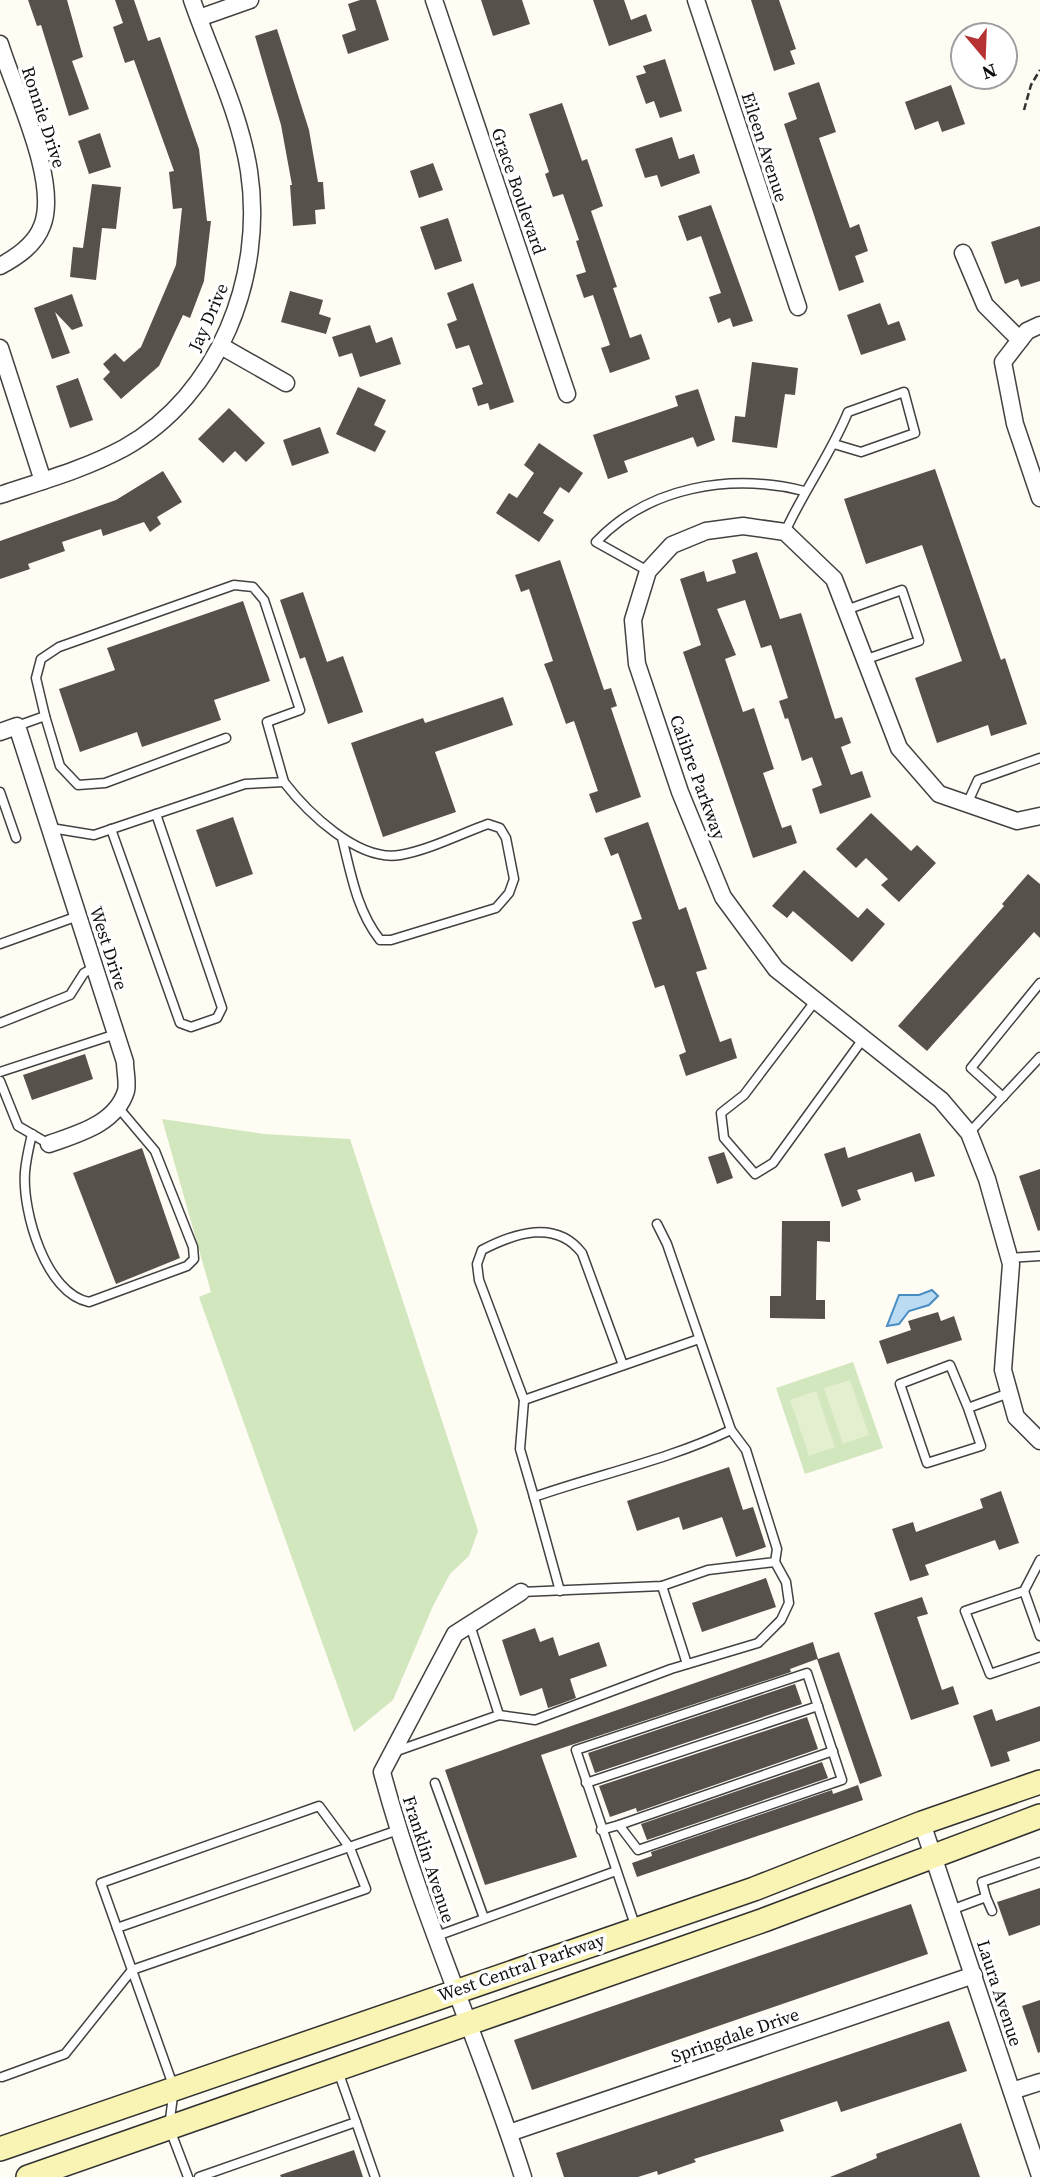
<svg xmlns="http://www.w3.org/2000/svg" width="1040" height="2177" font-family="'Source Serif 4',serif">
<style>
.green{fill:#d2e7be}
.pitch{fill:#e3efcf}
.water{fill:#bbdbf2;stroke:#478dc4;stroke-width:2}
.building{fill:#57514c}
.lines{fill:none;stroke-linecap:round;stroke-linejoin:round}
.service-casing{stroke:#424242;stroke-width:11}
.minor-casing{stroke:#424242;stroke-width:19}
.secondary-casing{stroke:#313131;stroke-width:26}
.path{stroke:#313131;stroke-width:2.5;stroke-dasharray:7 3.5;stroke-linecap:butt}
.service{stroke:#fff;stroke-width:8}
.minor{stroke:#fff;stroke-width:16}
.secondary{stroke:#f9f4b3;stroke-width:23}
.labels{text-anchor:middle;dominant-baseline:central;stroke-width:7;stroke-linejoin:round;paint-order:stroke}
.street-label{font-size:18px;fill:#0f0f0f;stroke:#fff}
</style>
<rect width="100%" height="100%" fill="#fefcf3"/>
<g class="green">
<path d="M162,1119L264,1134L350,1139L478,1531L469,1556L450,1574L433,1606L393,1700L354,1732L199,1297L211,1292Z"/>
<path d="M853,1362L883,1448L805,1474L776,1388Z"/>
</g>
<g class="pitch">
<path d="M850,1380L869,1435L843,1444L824,1388Z"/>
<path d="M816,1391L835,1447L809,1456L790,1400Z"/>
</g>
<path class="water" d="M932,1290L938,1296L929,1305L909,1311L899,1324L887,1326L899,1295H919Z"/>
<g class="building">
<path d="M28,0H67L83,57L72,61L89,109L69,116L41,25L37,26Z"/>
<path d="M115,0H134L148,41L160,37L199,149L207,221H211L204,281L190,318L183,315L159,366L121,399L103,379L110,372L103,364L115,353L124,362L141,347L176,265L182,208L173,209L169,172L174,171L134,60L125,63L113,27L123,23Z"/>
<path d="M360,0H376L389,40L348,54L342,35L356,30L348,4Z"/>
<path d="M481,0H522L530,24L493,36Z"/>
<path d="M593,0H624L631,20L646,14L652,31L609,46Z"/>
<path d="M751,0H779L796,49L790,51L795,64L774,71Z"/>
<path d="M277,29L309,130L318,182H323L325,209L315,210L316,224L293,226L290,185H292L281,125L255,36Z"/>
<path d="M665,59L682,111L660,118L654,101L646,104L636,76L646,73L643,66Z"/>
<path d="M819,82L836,132L819,138L850,228L859,224L868,251L855,256L864,282L839,291L784,124L797,119L788,93Z"/>
<path d="M951,85L965,124L942,132L938,121L915,130L905,102Z"/>
<path d="M562,103L582,161L587,159L603,206L591,211L617,287L613,288L630,338L641,334L650,359L610,373L601,348L610,345L593,295L584,298L576,275L586,272L576,241L579,240L563,194L553,197L545,174L549,172L529,114Z"/>
<path d="M100,133L111,167L89,174L78,141Z"/>
<path d="M672,137L679,159L694,154L700,173L661,187L657,175L645,178L635,149Z"/>
<path d="M433,163L443,190L419,198L410,171Z"/>
<path d="M92,184L121,187L116,229L102,228L96,280L70,277L73,247L83,248Z"/>
<path d="M711,205L753,321L733,327L730,318L718,323L709,297L721,293L709,259L701,236L687,241L678,216Z"/>
<path d="M448,218L462,261L435,270L420,227Z"/>
<path d="M1040,226V281L1021,287L1018,279L1005,284L991,242Z"/>
<path d="M473,283L514,402L490,410L488,403L478,406L472,388L483,384L469,345L456,349L447,324L457,320L447,293Z"/>
<path d="M290,291L323,300L319,314L331,318L326,334L281,322Z"/>
<path d="M72,294L83,326L72,330L55,312L70,353L52,359L34,308Z"/>
<path d="M880,303L888,325L899,321L906,340L861,355L847,315Z"/>
<path d="M370,325L376,343L392,337L401,364L360,377L352,353L339,357L332,337Z"/>
<path d="M752,362L798,368L795,395L785,394L777,448L732,442L735,416L745,417Z"/>
<path d="M78,378L93,420L70,428L56,386Z"/>
<path d="M358,387L386,400L374,425L386,431L375,452L336,434Z"/>
<path d="M698,389L715,440L697,447L693,437L624,461L628,472L608,479L593,435L678,406L675,396Z"/>
<path d="M229,408L265,443L246,462L235,451L223,463L198,439Z"/>
<path d="M320,427L329,453L292,466L283,440Z"/>
<path d="M539,443L583,473L569,493L560,487L543,513L554,520L539,542L496,513L509,493L517,498L534,473L524,465Z"/>
<path d="M935,469L1001,660L1005,658L1027,724L991,736L988,725L937,743L915,678L962,661L922,545L866,564L844,499Z"/>
<path d="M163,471L182,502L157,517L161,524L150,532L144,522L103,536L101,529L62,542L65,551L28,564L30,569L0,579V541L116,500Z"/>
<path d="M757,552L780,619L801,613L835,719L842,717L851,743L841,747L851,775L862,771L871,797L820,814L812,789L822,785L812,757L802,761L788,718L785,719L779,701L788,698L771,645L761,648L745,600L717,609L736,655L725,659L743,712L754,708L774,769L763,773L782,828L791,825L797,843L753,858L683,652L701,645L680,579L704,571L707,582L736,573L732,560Z"/>
<path d="M560,560L604,690L611,688L617,706L611,708L641,797L596,813L589,794L598,791L574,721L566,724L551,682L544,664L553,661L529,589L521,592L515,575Z"/>
<path d="M303,592L327,662L343,656L363,712L328,724L305,657L300,659L280,600Z"/>
<path d="M243,601L270,681L214,700L221,720L142,747L137,732L80,752L59,689L115,670L107,648Z"/>
<path d="M503,697L513,725L435,752L456,812L383,837L351,743L423,718L425,723Z"/>
<path d="M871,813L911,851L917,845L936,863L899,902L881,885L888,879L866,858L856,868L836,849Z"/>
<path d="M233,817L253,874L216,887L196,830Z"/>
<path d="M648,822L679,910L686,907L707,969L696,972L720,1042L731,1038L737,1058L686,1076L679,1055L686,1052L664,985L655,988L632,922L642,919L618,853L611,856L604,838Z"/>
<path d="M804,870L858,918L867,908L885,924L852,962L793,911L787,918L772,906Z"/>
<path d="M1028,874L1040,884V938L1034,932L927,1051L898,1026L1004,906L1002,904Z"/>
<path d="M85,1054L93,1079L32,1100L23,1075Z"/>
<path d="M920,1133L935,1176L915,1182L912,1172L857,1190L861,1200L842,1207L824,1154L845,1147L848,1158Z"/>
<path d="M142,1148L180,1258L116,1284L73,1173Z"/>
<path d="M724,1152L733,1178L717,1184L708,1157Z"/>
<path d="M1040,1169V1230L1038,1231L1019,1176Z"/>
<path d="M782,1221H830V1242L817,1241L816,1300H825V1319L770,1318V1296H781Z"/>
<path d="M938,1312L941,1321L954,1316L962,1340L887,1364L879,1341L911,1330L908,1321Z"/>
<path d="M729,1467L743,1510L753,1507L766,1547L736,1557L722,1517L683,1530L679,1517L637,1531L627,1501Z"/>
<path d="M1001,1491L1019,1543L999,1550L995,1540L925,1565L929,1575L910,1581L892,1529L913,1522L916,1532L983,1508L980,1499Z"/>
<path d="M766,1578L776,1607L702,1632L692,1603Z"/>
<path d="M922,1597L928,1614L917,1617L942,1690L953,1686L959,1704L911,1720L874,1613Z"/>
<path d="M535,1628L540,1642L553,1637L559,1656L599,1642L607,1666L570,1679L576,1698L560,1704L548,1708L542,1688L520,1696L502,1640Z"/>
<path d="M813,1642L818,1659L839,1652L882,1776L860,1784L817,1659L790,1669L791,1672L541,1755L577,1857L485,1885L445,1770Z"/>
<path d="M795,1684L802,1704L595,1773L588,1753Z"/>
<path d="M1040,1706V1741L1007,1752L1010,1761L991,1767L973,1716L992,1709L996,1721Z"/>
<path d="M807,1717L818,1749L637,1812L636,1808L610,1817L599,1786Z"/>
<path d="M822,1762L828,1778L647,1840L641,1824Z"/>
<path d="M858,1785L863,1800L637,1877L632,1863L652,1856L651,1852L832,1790L833,1794Z"/>
<path d="M1040,1888V1925L1009,1936L997,1902Z"/>
<path d="M911,1904L928,1954L532,2090L514,2040Z"/>
<path d="M1040,2000V2052L1038,2053L1022,2006Z"/>
<path d="M949,2021L967,2071L841,2112L837,2101L780,2120L784,2131L694,2159L696,2162L658,2175L657,2171L638,2177H564L556,2153Z"/>
<path d="M961,2123L980,2177H830L877,2158L876,2154Z"/>
<path d="M354,2150L363,2177H281L280,2175Z"/>
</g>
<g class="lines">
<g class="service-casing">
<g id="service">
<path d="M785,532C804,490 831,454 848,412L904,392L915,433L861,452L834,444"/>
<path d="M648,571L596,542C649,486 731,473 804,491"/>
<path d="M846,610L902,590L919,641L864,660"/>
<path d="M45,716L60,766L78,785L105,783L226,738"/>
<path d="M17,726L45,716L36,678L41,659L59,647L234,585L253,587L264,600L300,710L267,722L284,782L245,784L94,835L51,828"/>
<path d="M284,782C307,812 358,862 400,855C429,850 460,834 488,824L500,828L506,838L514,879L509,893L496,908L391,940H380C357,911 351,874 342,838"/>
<path d="M0,792L16,838"/>
<path d="M967,804L978,780L1040,758"/>
<path d="M111,829L180,1023L191,1027L217,1018L222,1008L156,814"/>
<path d="M0,944L78,916"/>
<path d="M816,1000L744,1095L721,1113L724,1138L755,1174L773,1163L863,1039"/>
<path d="M0,1023L70,995L84,973L95,967"/>
<path d="M0,1072L116,1034"/>
<path d="M0,1081L18,1126L49,1144"/>
<path d="M1003,1097L971,1068L1040,983"/>
<path d="M969,1133L1040,1057"/>
<path d="M32,1134C29,1147 26,1159 25,1172C22,1212 46,1294 89,1302L187,1266L194,1259L193,1247L155,1151L117,1106"/>
<path d="M1009,1258L1040,1256"/>
<path d="M623,1365L582,1253C556,1219 515,1233 482,1250L477,1264L479,1280L524,1400L699,1339"/>
<path d="M524,1400L520,1449L534,1497C600,1474 668,1460 731,1430"/>
<path d="M968,1408L981,1446L927,1463L900,1384L950,1365L968,1408L1009,1393"/>
<path d="M534,1497L560,1591"/>
<path d="M1040,1560L1024,1591L965,1611L990,1674L1040,1657"/>
<path d="M662,1586L687,1664"/>
<path d="M1024,1591L1040,1636"/>
<path d="M521,1592L662,1586L708,1570L775,1562L777,1549L746,1450L731,1430L667,1244L657,1224"/>
<path d="M470,1625L499,1715"/>
<path d="M394,1752L499,1715L535,1720L671,1669L758,1643L781,1620L789,1603L786,1582L775,1562"/>
<path d="M435,1783L484,1918"/>
<path d="M586,1783L818,1706"/>
<path d="M619,1825L833,1751"/>
<path d="M601,1830L619,1825L638,1850L842,1780L807,1673L576,1750L636,1928"/>
<path d="M986,1897L992,1911"/>
<path d="M951,1910L986,1897L982,1882L1040,1862"/>
<path d="M117,1928L398,1830"/>
<path d="M434,1937L616,1871"/>
<path d="M2,2077L65,2054L132,1970L366,1889L350,1848L319,1806L101,1883L174,2088L169,2127L188,2177"/>
<path d="M356,2122L375,2177"/>
<path d="M199,2177L356,2122L338,2071"/>
</g>
</g>
<g class="minor-casing">
<g id="minor">
<path d="M434,0L567,394"/>
<path d="M696,0L798,307"/>
<path d="M199,18L250,0"/>
<path d="M0,44C14,90 60,182 42,226C35,245 17,257 0,266"/>
<path d="M963,253L985,305L1020,340"/>
<path d="M1040,325L1027,331L1003,362L1015,424L1040,498"/>
<path d="M221,346L286,383"/>
<path d="M0,348L43,481"/>
<path d="M0,495C42,481 85,469 124,448C219,395 265,276 249,171C240,113 211,55 192,0"/>
<path d="M0,732L17,726L125,1062C125,1071 128,1083 126,1091C116,1124 77,1134 49,1144"/>
<path d="M1040,816L1017,821L939,794L899,748L834,579L785,532L743,526L706,531L672,545L648,571L633,620L637,664L680,792L723,897L776,969L941,1100L969,1133L987,1179L1011,1264L1003,1370L1016,1417L1040,1441"/>
<path d="M521,1592L455,1634L382,1772C419,1911 480,2041 523,2177"/>
<path d="M922,1823L1040,2176"/>
<path d="M1012,2091L1040,2082"/>
<path d="M509,2133L974,1975"/>
</g>
</g>
<g class="secondary-casing">
<g id="secondary">
<path d="M0,2149L754,1889L922,1823L1040,1782"/>
<path d="M28,2177L764,1920L1040,1816"/>
</g>
</g>
<path class="path" d="M1024,110L1031,85L1040,70"/>
<use href="#service" class="service"/>
<use href="#minor" class="minor"/>
<use href="#secondary" class="secondary"/>
</g>
<g class="labels">
<g class="street-label">
<text transform="translate(44 117) rotate(72)">Ronnie Drive</text>
<text transform="translate(765 147) rotate(72)">Eileen Avenue</text>
<text transform="translate(519 191) rotate(71)">Grace Boulevard</text>
<text transform="translate(208 317) rotate(-66)">Jay Drive</text>
<text transform="translate(698 777) rotate(70)">Calibre Parkway</text>
<text transform="translate(109 948) rotate(72)">West Drive</text>
<text transform="translate(429 1859) rotate(72)">Franklin Avenue</text>
<text transform="translate(521 1967) rotate(-19)">West Central Parkway</text>
<text transform="translate(1000 1993) rotate(72)">Laura Avenue</text>
<text transform="translate(735 2035) rotate(-19)">Springdale Drive</text>
</g>
</g>
<g transform="translate(984 56) rotate(161)"><circle r="33" fill="#ffffff" stroke="#9f9f9f" stroke-width="2"/>
<path d="M0-5L12 26L0 18L-12 26Z" fill="#b63132"/>
<text y="-10" font-size="19" font-weight="bold" text-anchor="middle" fill="#0f0f0f">N</text>
</g>
</svg>
